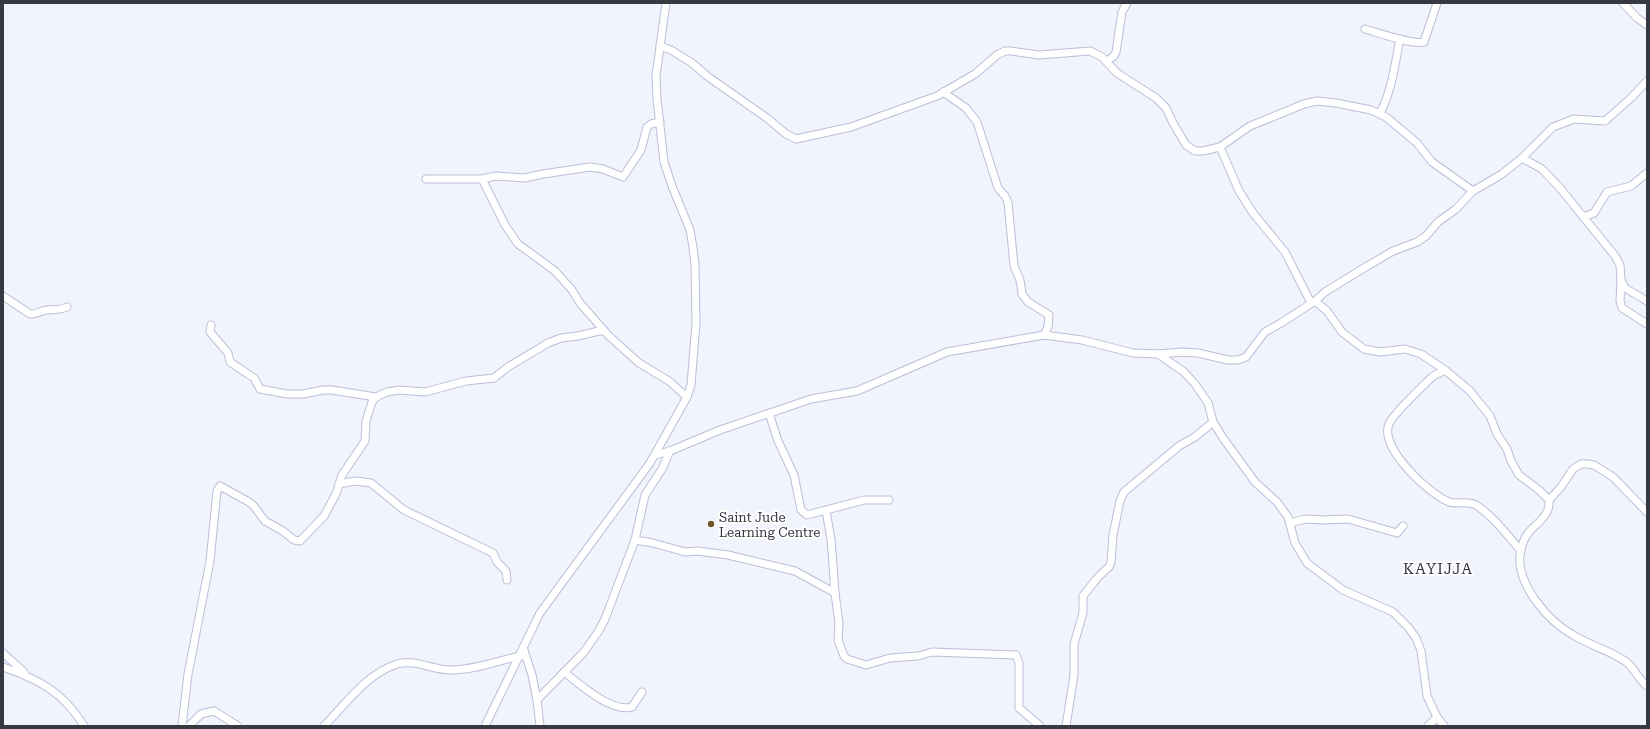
<svg xmlns="http://www.w3.org/2000/svg" width="1650" height="729" font-family="'Roboto Serif',serif">
<style>
.lines{fill:none;stroke-linecap:round;stroke-linejoin:round}
.minor-casing{stroke:#babfd7;stroke-width:9}
.minor{stroke:#fff;stroke-width:7}
.poi-dot{fill:#715628;stroke:#fff;stroke-width:1.5}
.labels{text-anchor:middle;dominant-baseline:central;stroke-width:4;stroke-linejoin:round;paint-order:stroke}
.poi-label{font-size:13px;fill:#363842;stroke:#fff;text-anchor:start}
.quarter-label{font-size:15px;letter-spacing:1px;fill:#363842;stroke:#fff}
</style>
<rect width="100%" height="100%" fill="#f1f3fd"/>
<g class="lines">
<g class="minor-casing">
<g id="minor">
<path d="M1623,3L1637,18L1647,25"/>
<path d="M1365,29C1379,33 1412,45 1424,42L1437,3"/>
<path d="M660,46L671,50L692,63L707,76L767,118L786,134L796,139L851,127L937,96L975,74L997,55L1005,51H1011L1039,55L1090,51L1102,57L1117,73L1156,98L1166,108L1173,123L1186,145L1195,151H1203L1220,147L1250,126L1304,104L1317,101L1336,103L1371,110L1386,117L1417,143L1432,162L1473,191"/>
<path d="M1107,61L1114,56L1116,52L1122,12L1127,3"/>
<path d="M943,92L966,108L977,122L998,188L1005,196L1008,202L1014,266L1020,280L1022,294L1028,302L1049,315L1048,327L1044,335"/>
<path d="M1380,113C1392,91 1395,63 1400,39"/>
<path d="M1220,147L1239,191L1253,213L1285,252L1311,303"/>
<path d="M1522,158L1542,169L1560,188L1615,256L1620,265L1621,280L1625,288L1647,301"/>
<path d="M426,179H482L505,225L518,244L555,271L572,290L580,303L608,335L639,363L669,381L687,397"/>
<path d="M482,179L496,176L524,178L543,174L590,167L603,169L623,177L641,150L647,127L651,124L660,122"/>
<path d="M1583,217L1594,213L1607,192L1631,186L1647,173"/>
<path d="M1621,280L1620,301L1622,308L1647,324"/>
<path d="M3,296L30,314C36,315 41,310 47,310C55,309 58,311 67,307"/>
<path d="M1315,301L1327,311L1342,332L1364,349L1380,352L1405,349L1421,354L1445,370L1470,391L1490,416L1497,434L1507,449L1511,461L1519,475L1539,490L1549,500C1551,515 1537,523 1529,532C1524,538 1521,548 1520,555C1517,585 1548,621 1573,635C1589,645 1611,651 1625,661C1634,667 1638,679 1647,686"/>
<path d="M211,325L210,332L228,353L230,362L254,378L260,389L287,394H303L323,390H332L376,397"/>
<path d="M1158,354L1184,372L1195,384L1208,403L1213,422L1223,438L1255,482L1277,502L1288,517L1295,543L1307,563L1343,590L1393,612L1408,627L1416,638L1421,651L1427,696L1437,717L1444,726"/>
<path d="M1445,370C1441,372 1436,374 1432,377C1423,386 1393,414 1389,424C1379,448 1429,494 1449,502C1458,505 1467,500 1476,505C1493,516 1508,536 1521,551"/>
<path d="M769,413L778,441L794,475L801,510L807,515L864,500H889"/>
<path d="M655,455L670,451L720,430L811,399L857,391L947,352L1044,335L1082,340L1133,353L1158,354L1182,352L1198,353L1228,360H1238L1246,357L1265,332L1281,323L1315,301L1325,292L1359,271L1393,251L1417,242L1426,236L1438,222L1456,209L1473,191L1502,174L1522,158L1553,127L1574,119L1605,121L1631,98L1647,81"/>
<path d="M339,484L355,481L371,483L404,510L493,553L497,562L506,571L507,580"/>
<path d="M1549,500L1561,487L1573,469L1581,464H1588L1594,465L1613,477L1647,512"/>
<path d="M826,511L831,539L835,593L839,623L838,640L844,656L847,659L866,665L890,658L918,656L932,652L1016,655L1019,663V708L1040,726"/>
<path d="M1290,523L1305,519L1323,520L1348,519L1397,533L1403,526"/>
<path d="M635,540L653,543L685,552L697,551L728,555L795,571L835,593"/>
<path d="M523,647L532,675L537,700L540,726"/>
<path d="M3,653L24,672"/>
<path d="M3,667C40,680 63,692 84,726"/>
<path d="M564,672C580,684 611,713 632,707L642,692"/>
<path d="M537,700L584,652L598,632L605,619L635,540L645,495L662,469L670,451"/>
<path d="M182,726L188,674L210,561L217,491L220,486L249,502L253,505L265,521L283,531L294,540L300,541L324,516L336,494L342,475L365,441L366,421L372,402L376,397L387,392L399,390L425,392L466,381L494,378L508,367L548,343L561,338L578,336L599,331H604"/>
<path d="M189,726L201,714L214,711L238,726"/>
<path d="M324,726C346,704 366,674 397,664C417,659 432,670 451,670C474,670 497,661 520,656"/>
<path d="M485,726L540,613L650,463L687,397L691,385L696,323L695,264L693,247L690,230L672,186L664,162L657,99L656,76L666,3"/>
<path d="M1066,726L1074,675V644L1083,613V596L1098,577L1109,567L1111,562L1113,535L1120,501L1124,492L1179,446L1195,437L1213,422"/>
<path d="M1428,726L1437,717"/>
</g>
</g>
<use href="#minor" class="minor"/>
</g>
<circle class="poi-dot" cx="711" cy="524" r="4"/>
<g class="labels">
<g class="poi-label">
<text x="719" y="517">Saint Jude<tspan x="719" dy="15">Learning Centre</tspan></text>
</g>
<g class="quarter-label">
<text x="1438" y="569">KAYIJJA</text>
</g>
</g>
<rect width="1650" height="729" fill="none" stroke="#363842" stroke-width="8"/>
</svg>
